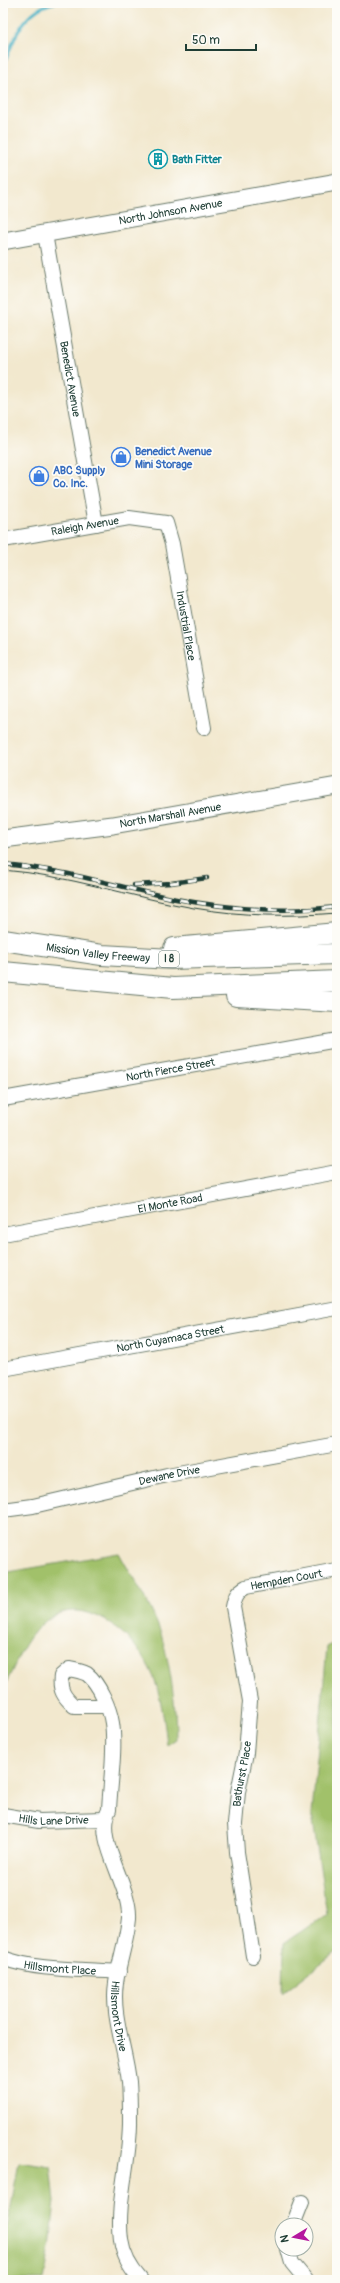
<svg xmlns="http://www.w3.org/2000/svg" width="340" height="2283" font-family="Pangolin,sans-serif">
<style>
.green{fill:#a1c16a;stroke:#607f4f}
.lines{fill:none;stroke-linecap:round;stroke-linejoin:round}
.stream{stroke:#49b4c7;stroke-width:3}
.minor-casing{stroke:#69796a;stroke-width:16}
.major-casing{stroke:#69796a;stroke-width:19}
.highway-casing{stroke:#69796a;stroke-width:22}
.minor{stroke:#fff;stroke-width:14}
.major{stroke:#fff;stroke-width:17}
.highway{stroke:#fff;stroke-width:20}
.tram{stroke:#1f3d34;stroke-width:1}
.rail-casing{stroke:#1f3d34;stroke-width:4.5}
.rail{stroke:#fdfcf7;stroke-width:3;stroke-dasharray:9;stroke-linecap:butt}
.labels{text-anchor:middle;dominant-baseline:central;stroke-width:3.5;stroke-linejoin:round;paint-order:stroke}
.shield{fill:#fdfcf7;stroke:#62766e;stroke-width:1}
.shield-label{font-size:10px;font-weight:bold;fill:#1f3d34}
.culture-label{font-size:11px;font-weight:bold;fill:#0d838f;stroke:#fdfcf7;text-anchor:start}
.street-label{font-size:11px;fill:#1f3d34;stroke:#fdfcf7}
.shop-label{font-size:11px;font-weight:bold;fill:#366cbe;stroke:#fdfcf7;text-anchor:start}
</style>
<rect width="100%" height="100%" fill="#fdfcf7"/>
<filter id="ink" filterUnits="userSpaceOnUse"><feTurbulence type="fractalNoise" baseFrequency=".025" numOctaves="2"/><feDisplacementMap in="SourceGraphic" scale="8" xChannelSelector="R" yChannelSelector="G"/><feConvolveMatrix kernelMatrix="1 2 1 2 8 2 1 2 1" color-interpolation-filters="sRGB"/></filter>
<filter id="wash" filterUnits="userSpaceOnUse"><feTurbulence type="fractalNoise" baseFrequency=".012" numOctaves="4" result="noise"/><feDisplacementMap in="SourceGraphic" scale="16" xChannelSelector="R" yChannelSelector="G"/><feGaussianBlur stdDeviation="0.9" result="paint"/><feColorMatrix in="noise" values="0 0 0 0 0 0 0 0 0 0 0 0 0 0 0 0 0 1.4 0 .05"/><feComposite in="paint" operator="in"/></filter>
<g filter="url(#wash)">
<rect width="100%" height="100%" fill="#f2e8ce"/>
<g class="green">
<path d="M119,1553C133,1579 152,1606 161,1634C171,1669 176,1704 176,1739L167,1745C165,1724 160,1689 151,1671C134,1634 81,1588 42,1624C24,1640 17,1662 6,1683H3V1573Z"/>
<path d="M337,1640V1951L283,1993L284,1943L327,1914L312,1814L327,1647Z"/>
<path d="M19,2162L51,2167L55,2201L50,2247L44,2280H3V2235L8,2224Z"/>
</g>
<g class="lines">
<path class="stream" d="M3,68C12,42 23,9 54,3"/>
</g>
</g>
<g filter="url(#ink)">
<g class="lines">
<g class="minor-casing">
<g id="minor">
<path id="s1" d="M45,234L96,524"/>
<path id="s2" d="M3,540L129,518L166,523L172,544L204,728"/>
<path id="s3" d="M3,1099L337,1040"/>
<path id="s4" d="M3,1234L337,1172"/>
<path id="s5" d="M3,1369L337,1308"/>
<path id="s6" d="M3,1510L33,1506L167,1475L337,1444"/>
<path id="s7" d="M106,1706H74C64,1697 59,1690 61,1676L69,1669C75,1670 81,1671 87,1674C99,1683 110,1709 112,1723C116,1748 110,1785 109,1810C93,1839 131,1885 129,1918C127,1940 119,1961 116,1983C111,2015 126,2050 129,2082C130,2094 130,2107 130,2119C131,2158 116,2201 121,2240C123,2255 130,2268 141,2280"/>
<path id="s8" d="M3,1815L39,1821L104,1819"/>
<path id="s9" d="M253,1956L237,1852L235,1824L238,1792L246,1753L250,1701L233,1607C235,1596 237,1592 246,1587L337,1570"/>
<path id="s10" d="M3,1958C36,1971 83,1969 119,1972"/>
<path d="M293,2225L302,2202"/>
<path d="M288,2249L292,2263L306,2280"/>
</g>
</g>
<g class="major-casing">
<g id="major">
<path id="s11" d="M3,241L337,182"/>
<path id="s12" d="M3,839L113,825L337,786"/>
</g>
</g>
<g class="highway-casing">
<g id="highway">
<path id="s13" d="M3,940L102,955L171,959L337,954"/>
<path d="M174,948L337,933"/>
<path d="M3,972L173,988L337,981"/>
<path d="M236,996L337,1002"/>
</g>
</g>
<use href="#minor" class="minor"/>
<use href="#major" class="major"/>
<use href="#highway" class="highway"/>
<path class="tram" d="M3,870C68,875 130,897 194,908C241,916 289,917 337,913"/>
<g class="rail-casing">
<g id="rail">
<path d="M3,864C62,869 119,887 176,899C229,909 283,913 337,907"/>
<path d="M134,885L171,883L207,878"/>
</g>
</g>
<use href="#rail" class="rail"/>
</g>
</g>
<defs>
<g id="building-ring" transform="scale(1)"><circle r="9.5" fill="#fdfcf7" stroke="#0f9aa8" stroke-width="1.5"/><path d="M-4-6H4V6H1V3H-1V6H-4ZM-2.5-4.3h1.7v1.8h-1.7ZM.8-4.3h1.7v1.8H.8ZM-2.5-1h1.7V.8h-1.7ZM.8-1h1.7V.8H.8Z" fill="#0f9aa8"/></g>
<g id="shop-ring" transform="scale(1)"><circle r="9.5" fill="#fdfcf7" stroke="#3f7fe0" stroke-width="1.5"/><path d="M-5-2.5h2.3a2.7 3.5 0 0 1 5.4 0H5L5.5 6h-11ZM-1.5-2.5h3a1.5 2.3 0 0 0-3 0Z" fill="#3f7fe0"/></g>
</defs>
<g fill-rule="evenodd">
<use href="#building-ring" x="158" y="159"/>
<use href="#shop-ring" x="121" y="457"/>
<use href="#shop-ring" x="39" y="476"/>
</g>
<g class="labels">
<rect class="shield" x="159" y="951" width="20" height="16" rx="3"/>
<g class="shield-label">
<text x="169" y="959">I 8</text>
</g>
<g class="culture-label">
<text x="172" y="159">Bath Fitter</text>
</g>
<g class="street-label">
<text stroke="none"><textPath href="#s11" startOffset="170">North Johnson Avenue</textPath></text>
<text stroke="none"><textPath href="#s1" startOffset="147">Benedict Avenue</textPath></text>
<text stroke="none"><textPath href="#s2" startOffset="83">Raleigh Avenue</textPath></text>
<text stroke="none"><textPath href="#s2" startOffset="270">Industrial Place</textPath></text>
<text stroke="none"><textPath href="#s12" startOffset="169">North Marshall Avenue</textPath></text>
<text stroke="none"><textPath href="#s13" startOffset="96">Mission Valley Freeway</textPath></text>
<text stroke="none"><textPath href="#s3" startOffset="170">North Pierce Street</textPath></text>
<text stroke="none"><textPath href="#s4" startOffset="170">El Monte Road</textPath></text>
<text stroke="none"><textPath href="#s5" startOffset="170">North Cuyamaca Street</textPath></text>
<text stroke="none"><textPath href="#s6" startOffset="170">Dewane Drive</textPath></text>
<text stroke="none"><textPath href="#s9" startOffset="419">Hempden Court</textPath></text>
<text stroke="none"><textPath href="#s9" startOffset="184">Bathurst Place</textPath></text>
<text stroke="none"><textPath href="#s8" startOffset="51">Hills Lane Drive</textPath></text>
<text stroke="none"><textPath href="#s10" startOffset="58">Hillsmont Place</textPath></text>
<text stroke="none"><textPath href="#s7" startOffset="451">Hillsmont Drive</textPath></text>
</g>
<g class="shop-label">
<text x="135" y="451">Benedict Avenue<tspan x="135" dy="13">Mini Storage</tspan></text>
<text x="53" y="470">ABC Supply<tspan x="53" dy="13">Co. Inc.</tspan></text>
</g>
</g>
<rect width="340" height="2283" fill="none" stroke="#fdfcf7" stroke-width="16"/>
<g transform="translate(294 2237) rotate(260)"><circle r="19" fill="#fdfcf7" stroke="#a4b0a9"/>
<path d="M0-3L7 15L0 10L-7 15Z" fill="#b5179e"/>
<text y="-6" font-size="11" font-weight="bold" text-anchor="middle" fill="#1f3d34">N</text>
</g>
<path d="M186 44v6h70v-6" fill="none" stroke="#1f3d34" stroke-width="2"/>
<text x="192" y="44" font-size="12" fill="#1f3d34" stroke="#fdfcf7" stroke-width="3" paint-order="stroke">50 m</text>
</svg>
